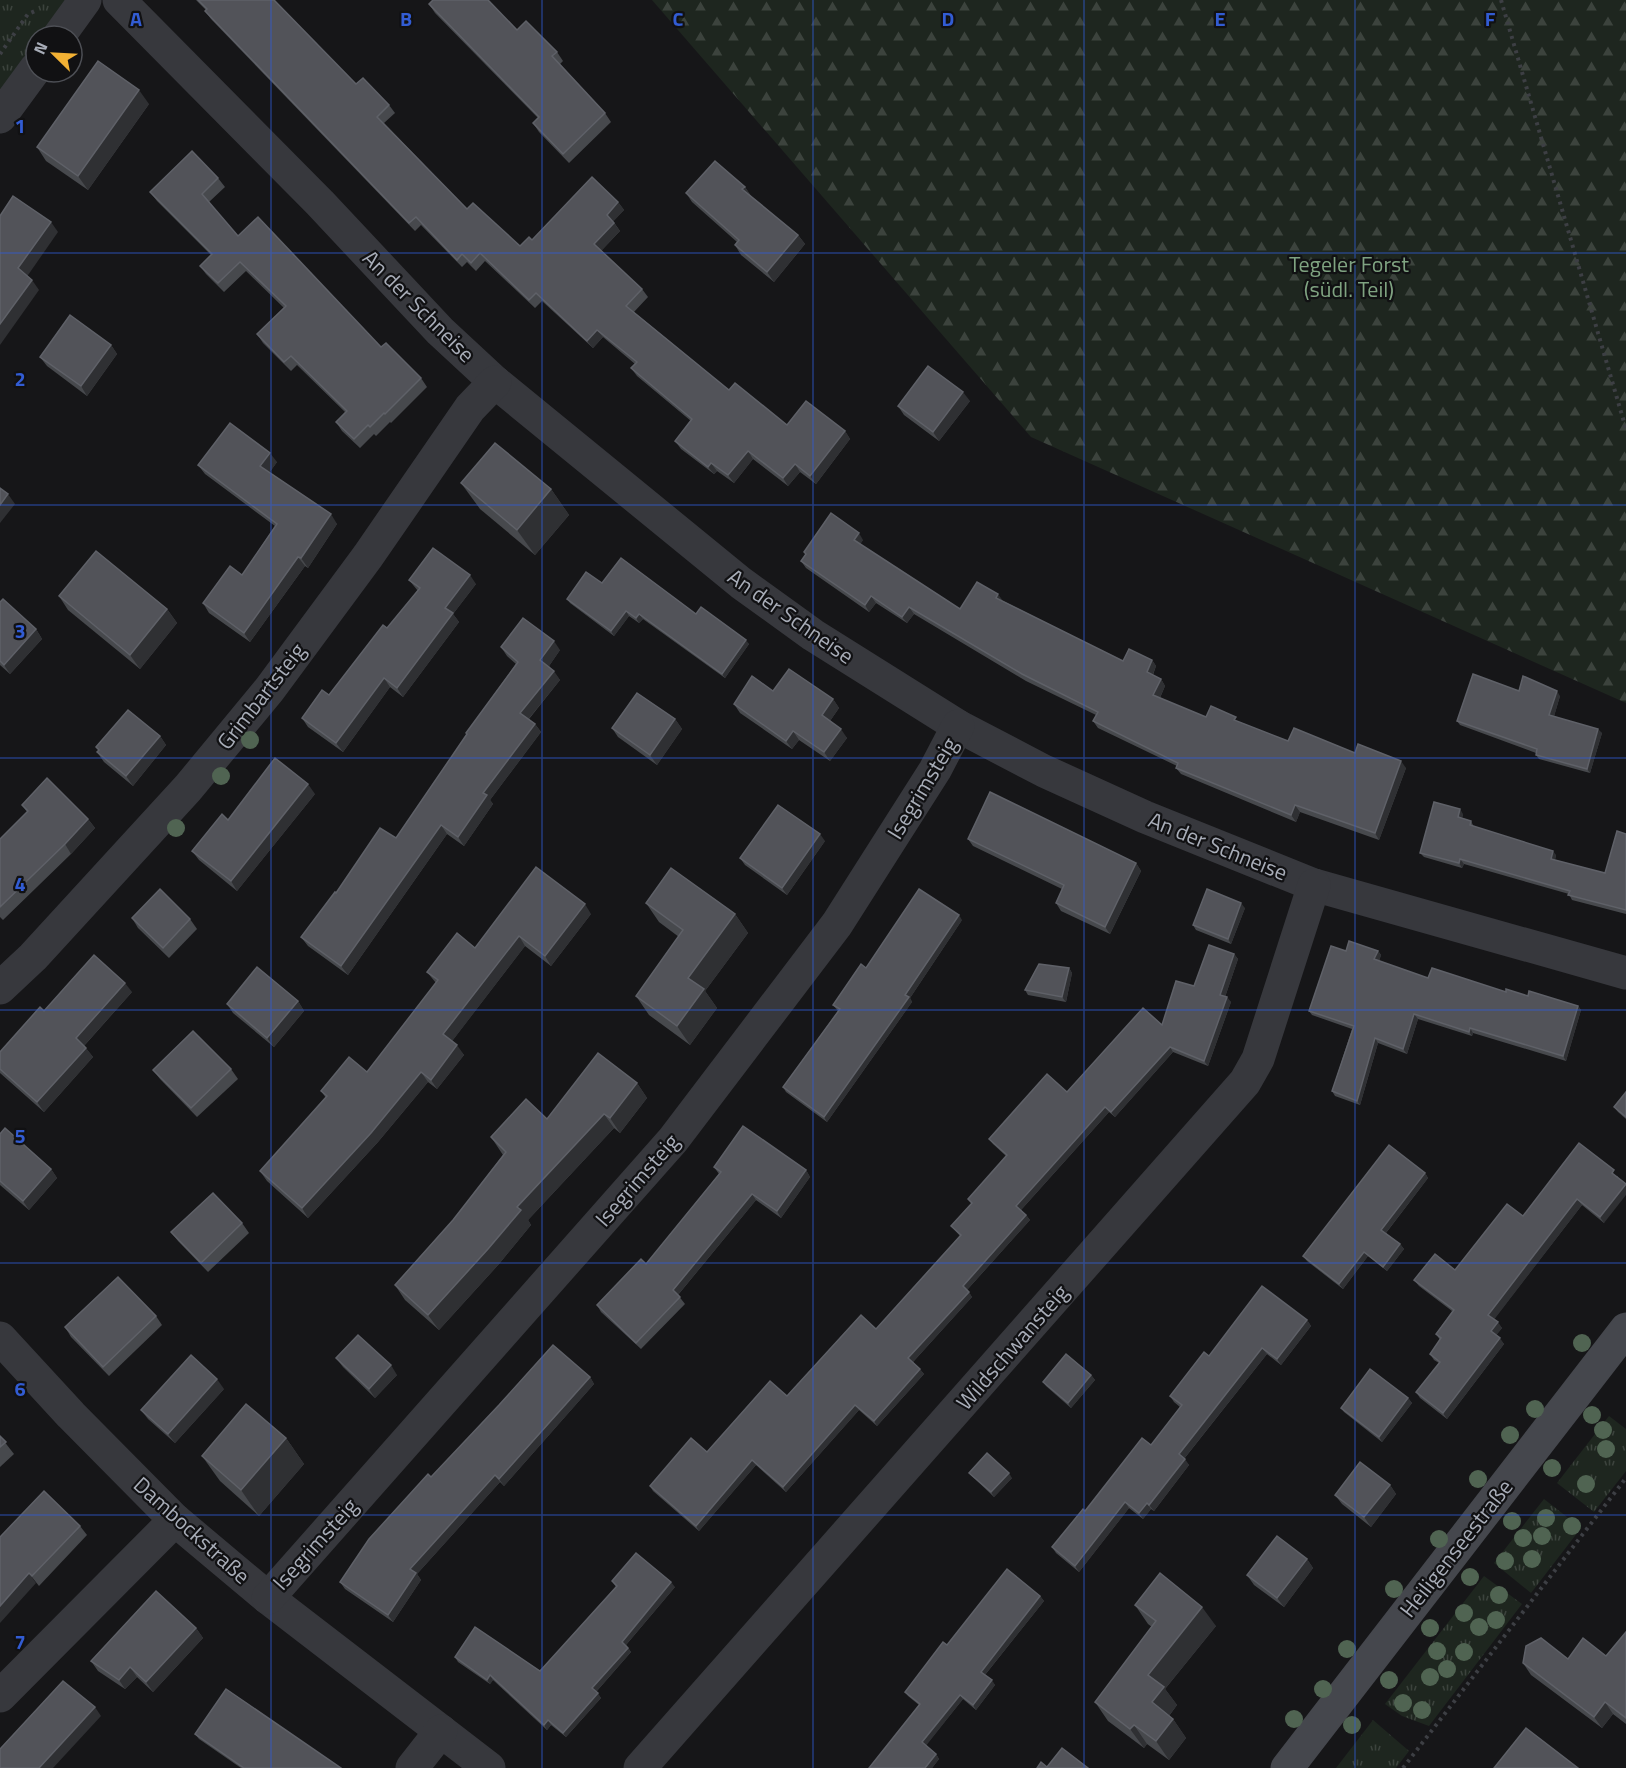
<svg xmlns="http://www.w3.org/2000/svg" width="1626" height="1768" font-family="'Titillium Web',sans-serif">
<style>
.grass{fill:url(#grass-tufts)}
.forest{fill:url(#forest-firs)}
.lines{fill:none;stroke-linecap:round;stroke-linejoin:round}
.path{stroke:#3d3f44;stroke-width:4;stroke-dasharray:3 4.5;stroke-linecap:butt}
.minor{stroke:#37383d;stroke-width:33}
.secondary{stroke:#45474d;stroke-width:33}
.tree{fill:#506452}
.wall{fill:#47494d}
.shaded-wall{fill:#2f3033}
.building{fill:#525359;stroke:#5f6168;stroke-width:1.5}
.grid{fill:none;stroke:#325cd3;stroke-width:1.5;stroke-opacity:0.55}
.labels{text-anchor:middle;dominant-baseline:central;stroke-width:4.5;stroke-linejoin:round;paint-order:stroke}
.park-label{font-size:22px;fill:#7fa381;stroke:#111113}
.street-label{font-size:22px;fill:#a8adb8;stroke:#111113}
.grid-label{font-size:20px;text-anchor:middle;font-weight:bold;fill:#325cd3;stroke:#111113;stroke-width:4.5;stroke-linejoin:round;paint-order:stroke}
</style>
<defs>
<pattern id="grass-tufts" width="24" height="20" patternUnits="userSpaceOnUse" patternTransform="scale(1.5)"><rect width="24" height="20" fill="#1e261f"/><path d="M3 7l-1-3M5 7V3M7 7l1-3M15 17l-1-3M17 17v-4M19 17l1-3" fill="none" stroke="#3c433d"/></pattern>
<pattern id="forest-firs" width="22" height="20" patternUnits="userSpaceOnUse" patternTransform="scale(1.5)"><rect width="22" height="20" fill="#1e261f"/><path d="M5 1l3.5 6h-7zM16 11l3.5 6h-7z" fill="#3c433d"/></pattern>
</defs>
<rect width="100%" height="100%" fill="#161618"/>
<g class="grass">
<path d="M0,0H85L59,36H36V68L0,117Z"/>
<path d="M1609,1416L1626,1429V1471L1594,1512L1557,1483Z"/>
<path d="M1544,1499L1581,1528L1531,1593L1494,1563Z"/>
<path d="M1484,1576L1522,1604L1429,1726L1402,1716L1385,1704Z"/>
<path d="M1373,1720L1409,1751L1396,1768H1336Z"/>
</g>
<path class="forest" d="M652,0H1626V703L1031,437Z"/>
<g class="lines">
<g class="path">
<path d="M1501,0L1626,429"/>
<path d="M0,54L28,14L35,11"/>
<path d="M1403,1768L1626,1478"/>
</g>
<g class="minor">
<path d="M119,0L320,203L440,331L495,382L741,583L813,635L958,726L1044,771L1145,817L1314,885L1626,973"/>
<path d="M59,36L85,0"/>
<path d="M0,117L36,68"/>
<path d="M0,988L33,957L188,788L269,690L368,556L470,408L495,382"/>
<path d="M0,1338L71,1415L175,1520L268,1598L489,1768"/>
<path d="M268,1598L673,1140L837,924L935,770L958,726"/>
<path d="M0,1696L175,1520"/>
<path d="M412,1768L441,1731"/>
<path d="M640,1768L1245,1082L1258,1059L1314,885"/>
</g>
<path class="secondary" d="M1287,1768L1626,1329"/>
</g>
<g class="tree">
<circle cx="250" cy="740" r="9"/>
<circle cx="221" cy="776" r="9"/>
<circle cx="176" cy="828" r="9"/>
<circle cx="1582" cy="1343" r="9"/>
<circle cx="1535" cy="1409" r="9"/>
<circle cx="1592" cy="1415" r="9"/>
<circle cx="1603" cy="1430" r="9"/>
<circle cx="1510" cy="1435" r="9"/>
<circle cx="1606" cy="1449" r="9"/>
<circle cx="1552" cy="1468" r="9"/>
<circle cx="1478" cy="1479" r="9"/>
<circle cx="1586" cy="1484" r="9"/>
<circle cx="1546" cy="1518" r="9"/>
<circle cx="1512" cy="1521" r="9"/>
<circle cx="1572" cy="1526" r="9"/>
<circle cx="1542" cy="1536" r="9"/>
<circle cx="1523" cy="1538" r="9"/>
<circle cx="1439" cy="1539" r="9"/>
<circle cx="1532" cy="1559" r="9"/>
<circle cx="1505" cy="1561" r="9"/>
<circle cx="1470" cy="1577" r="9"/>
<circle cx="1394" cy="1589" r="9"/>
<circle cx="1499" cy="1595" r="9"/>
<circle cx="1464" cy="1613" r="9"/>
<circle cx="1496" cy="1620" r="9"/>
<circle cx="1479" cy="1627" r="9"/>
<circle cx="1430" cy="1628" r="9"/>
<circle cx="1347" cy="1649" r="9"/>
<circle cx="1437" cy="1651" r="9"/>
<circle cx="1464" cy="1652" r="9"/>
<circle cx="1447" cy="1669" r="9"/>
<circle cx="1430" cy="1677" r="9"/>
<circle cx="1389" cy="1680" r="9"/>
<circle cx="1323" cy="1689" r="9"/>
<circle cx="1403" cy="1703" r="9"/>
<circle cx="1422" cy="1710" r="9"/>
<circle cx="1294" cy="1719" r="9"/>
<circle cx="1352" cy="1725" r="9"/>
</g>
<g class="wall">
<path d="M196,0H274L356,84L389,105L395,113L384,123L467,209L520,246L532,240L618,202L624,210L613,221L620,231L601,251L642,289L648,297L634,312L729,390L787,425L845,431L850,439L816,484L800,472L788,486L753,459L734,483L717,471L714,474L681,449L675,441L691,421L637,376L631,368L635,364L603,337L593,348L542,301L535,308L485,261L476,271L467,262L462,267L421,225L415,231L211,19L205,11L206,10Z"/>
<path d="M429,4L517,30L557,52L563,61L560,64L605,113L611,122L569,163L539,132L533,123L538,118L435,13Z"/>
<path d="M149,104L88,190L46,161L37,147Z"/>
<path d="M218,178L225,187L209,202L238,236L421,378L427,387L391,423L390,422L376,436L374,434L360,448L342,431L336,422L345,412L297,365L291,371L263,343L257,334L284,308L246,271L224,292L206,274L200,266L211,255L157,201L150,192Z"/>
<path d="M745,187L751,196L798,235L805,244L774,282L741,255L735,245L737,242L692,202L686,193Z"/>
<path d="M111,345L117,354L87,396L47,366L40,357Z"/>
<path d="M970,401L939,441L904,415L898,406Z"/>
<path d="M277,462L269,473L337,524L308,568L305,566L250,642L209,613L203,603L242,575L275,526L205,474L198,465Z"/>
<path d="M461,483L551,489L569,515L535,555L480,509Z"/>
<path d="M863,540L860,544L960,609L1003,601L1123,661L1152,660L1156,666L1153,675L1161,679L1165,686L1160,698L1206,717L1240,722L1288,741L1355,753L1406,768L1379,840L1300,812L1296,822L1181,774L1176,768L1177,766L1098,728L1093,721L1096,715L1026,681L914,614L907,623L876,603L869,612L806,568L801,561L806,554L804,552Z"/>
<path d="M409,580L476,584L453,614L459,622L403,697L390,687L343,752L308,727L302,718L329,695L387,628L418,591Z"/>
<path d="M602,583L696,614L749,644L725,678L643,619L639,623L629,616L614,636L570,603L567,599Z"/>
<path d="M59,596L167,609L177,623L140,669L68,610Z"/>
<path d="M0,602L36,629L42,639L10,674L0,665Z"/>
<path d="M501,647L560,650L549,666L560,680L529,719L535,724L541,732L490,800L493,804L464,846L447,834L348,975L308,946L301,937L336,893L396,838L467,735L466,733L516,664L507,656Z"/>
<path d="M773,691L833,699L839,708L830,721L847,738L830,761L799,740L792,749L740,713L734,704Z"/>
<path d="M1519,691L1560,696L1554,716L1602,733L1590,773L1539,759L1536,755V753L1460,725L1457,721Z"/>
<path d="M675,719L682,729L657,765L618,737L612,728Z"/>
<path d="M160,736L166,745L133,786L104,762L97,752L99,750L96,747Z"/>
<path d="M315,794L237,891L199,860L192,851L228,820Z"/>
<path d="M22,805L88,819L95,828L71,854L3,920L0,917V839L27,812Z"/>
<path d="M1463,814L1462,818L1471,821L1474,827L1556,855L1555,860L1605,873L1626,834V914L1572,900L1569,894L1464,864L1462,868L1424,857L1420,853Z"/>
<path d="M968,839L1136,863L1141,871L1110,934L1061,911L1056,903L1062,889L973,846Z"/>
<path d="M825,841L787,895L745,865L740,858Z"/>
<path d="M646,903L735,914L748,933L705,991L717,1008L690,1045L649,1015L636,996L679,937L659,922Z"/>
<path d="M1245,908L1231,944L1196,930L1193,925Z"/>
<path d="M591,914L551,966L525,946L452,1041L464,1055L437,1089L428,1082L378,1142L308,1218L267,1181L260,1171L326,1098L321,1091L367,1072L436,983L427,972L475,948Z"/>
<path d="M132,918L190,919L197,929L169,958L138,928Z"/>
<path d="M962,920L910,998L912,1002L827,1122L786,1092L783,1087L838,1011L833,1005L866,968Z"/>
<path d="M1346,951H1378L1381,955L1379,961L1428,978L1578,1006L1581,1010L1566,1061L1473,1033L1472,1036L1418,1019L1407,1054L1378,1043L1360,1105L1335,1096L1332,1091L1352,1029L1312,1015L1309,1011Z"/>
<path d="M1234,954L1238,959L1225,997L1231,1002L1208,1066L1173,1052L1115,1117L1109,1112L1021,1210L1026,1215L1030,1220L967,1290L972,1297L913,1362L924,1374L877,1426L859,1410L786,1492L756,1465L699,1531L653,1491L650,1486L707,1452L787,1396L876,1329L960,1236L951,1226L972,1204L968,1199L1006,1156L993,1144L989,1139L1067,1092L1162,1025L1194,986Z"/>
<path d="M1069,968L1072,973L1066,1002L1028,995L1025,990Z"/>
<path d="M132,992L84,1046L93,1057L44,1112L0,1073V1052L44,1011Z"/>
<path d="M298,1001L304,1011L274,1047L233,1013L227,1004Z"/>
<path d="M231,1069L238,1079L197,1117L160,1079L153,1070Z"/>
<path d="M637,1083L647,1098L620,1133L614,1128L528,1220L531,1225L499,1264L439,1330L405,1300L395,1285L453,1220L503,1155L491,1137L547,1119Z"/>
<path d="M1626,1092V1119L1618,1112L1614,1107Z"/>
<path d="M0,1134L51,1169L57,1178L29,1210L0,1185Z"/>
<path d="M714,1167L806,1170L810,1177L781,1218L756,1200L678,1295L685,1304L641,1349L601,1312L597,1305L646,1264L719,1174Z"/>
<path d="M1425,1173L1428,1178L1386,1233L1400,1244L1404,1249L1387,1271L1368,1256L1343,1289L1307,1261L1303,1256Z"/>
<path d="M1618,1176L1604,1223L1582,1205L1494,1319L1502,1328L1496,1335L1504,1344L1447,1419L1420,1398L1416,1392L1439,1363L1434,1360L1430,1354L1440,1340L1436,1334L1452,1311L1419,1286L1414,1280L1455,1270L1523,1216Z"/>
<path d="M242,1223L249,1233L208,1272L178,1241L171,1232Z"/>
<path d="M156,1316L162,1325L109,1376L71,1337L65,1327Z"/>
<path d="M1307,1320L1311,1326L1281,1365L1267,1354L1184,1459L1189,1465L1154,1511L1151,1509L1143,1519L1129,1508L1079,1572L1056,1553L1052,1547L1085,1511L1151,1445L1180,1407L1174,1402L1170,1396L1209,1356Z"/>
<path d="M336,1358L397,1375L375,1398L343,1367Z"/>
<path d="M1091,1375L1095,1380L1071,1408L1046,1386L1043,1382Z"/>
<path d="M590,1377L594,1384L504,1486L500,1482L417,1574L421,1580L393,1622L345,1589L340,1582L431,1477Z"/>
<path d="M224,1389L175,1443L148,1419L141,1410Z"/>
<path d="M1408,1398L1412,1403L1382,1442L1344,1412L1341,1408Z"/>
<path d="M0,1436L14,1454L0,1467Z"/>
<path d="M286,1438L304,1464L259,1516L220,1481L202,1456Z"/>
<path d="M969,1473L1012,1478L994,1497L973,1477Z"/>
<path d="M1390,1485L1396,1494L1371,1527L1342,1504L1335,1495Z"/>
<path d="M80,1526L87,1535L39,1586L0,1537Z"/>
<path d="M1307,1559L1313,1568L1284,1607L1254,1585L1247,1575Z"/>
<path d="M612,1581L675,1587L626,1645L631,1652L596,1692L601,1698L566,1737L551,1725L547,1730L493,1680L490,1684L458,1662L455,1657L540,1671L616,1587Z"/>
<path d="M1040,1596L1044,1601L985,1675L995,1685L976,1710L963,1699L926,1745L936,1754L939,1759L932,1768H869L919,1705L908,1696L905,1692L947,1645Z"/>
<path d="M1135,1605L1216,1626L1165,1689L1177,1705L1169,1716L1173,1719L1186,1738L1169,1760L1147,1744L1144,1748L1108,1721L1095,1702L1152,1627L1148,1624Z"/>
<path d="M196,1628L203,1638L153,1692L137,1677L125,1689L98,1671L91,1661Z"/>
<path d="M1626,1632V1724L1613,1714L1602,1728L1531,1675L1523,1663L1606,1656Z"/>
<path d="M195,1734L341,1768H241L199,1739Z"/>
</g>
<g class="shaded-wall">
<path d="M139,90L149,104L88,190L78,176Z"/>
<path d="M745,187L751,196L742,189Z"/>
<path d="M618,202L624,210L612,223L607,215Z"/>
<path d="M51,222L58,232L26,278L18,268Z"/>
<path d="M614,223L620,231L600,252L594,244Z"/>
<path d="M798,235L805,244L774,282L767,272Z"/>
<path d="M32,280L39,290L0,345V324Z"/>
<path d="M597,330L603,337L593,348L587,341Z"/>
<path d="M111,345L117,354L87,396L81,386Z"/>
<path d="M963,392L970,401L939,441L933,432Z"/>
<path d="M845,431L850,439L816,484L810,476Z"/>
<path d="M748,451L753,459L734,483L728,475Z"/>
<path d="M270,453L277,462L267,476L260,466Z"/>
<path d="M711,463L717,471L714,474L708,467Z"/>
<path d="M795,464L800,472L788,486L783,478Z"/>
<path d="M551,489L569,515L535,555L517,530Z"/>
<path d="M8,494L15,504L0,523V505Z"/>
<path d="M331,514L337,524L308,568L301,558Z"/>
<path d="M859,533L863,540L859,546L854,540Z"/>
<path d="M298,557L305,566L250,642L244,633Z"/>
<path d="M470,575L476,584L453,614L459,622L403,697L397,688L445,608Z"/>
<path d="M998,594L1003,601L996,598Z"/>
<path d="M871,596L876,603L869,612L865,605Z"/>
<path d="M909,607L914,614L907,623L902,617Z"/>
<path d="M167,609L177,623L140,669L130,655Z"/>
<path d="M626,611L629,616L614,636L611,631Z"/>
<path d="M639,614L643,619L639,623L636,618Z"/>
<path d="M36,629L42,639L10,674L4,665Z"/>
<path d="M746,640L749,644L725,678L722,674Z"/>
<path d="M554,641L560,650L547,669L540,660Z"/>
<path d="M1152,660L1156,666L1151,679L1147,672Z"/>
<path d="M554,671L560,680L526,722L520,713Z"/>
<path d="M384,678L390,687L343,752L336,743Z"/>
<path d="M1161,679L1165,686L1158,702L1153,695Z"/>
<path d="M1557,691L1560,696L1553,720L1549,715Z"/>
<path d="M833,699L839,708L828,724L822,715Z"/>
<path d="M675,719L682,729L657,765L650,755Z"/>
<path d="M535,724L541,732L490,800L493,804L464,846L458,837L483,793Z"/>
<path d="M841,729L847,738L830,761L824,752Z"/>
<path d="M1598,729L1602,733L1590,773L1587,769Z"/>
<path d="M793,731L799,740L792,749L786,741Z"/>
<path d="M160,736L166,745L133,786L126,776Z"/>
<path d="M1401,761L1406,768L1379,840L1375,833Z"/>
<path d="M308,784L315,794L237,891L231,881Z"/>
<path d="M1295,805L1300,812L1296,822L1291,815Z"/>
<path d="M1460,809L1463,814L1461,822L1458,817Z"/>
<path d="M88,819L95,828L71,854L65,844Z"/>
<path d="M441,825L447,834L348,975L341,966Z"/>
<path d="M820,834L825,841L787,895L782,888Z"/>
<path d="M1553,851L1556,855L1554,863L1551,859Z"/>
<path d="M1460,859L1464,864L1462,868L1459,863Z"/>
<path d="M1136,863L1141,871L1110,934L1105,927Z"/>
<path d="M1241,903L1245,908L1231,944L1228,939Z"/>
<path d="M585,904L591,914L551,966L545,956Z"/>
<path d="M735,914L748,933L705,991L717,1008L690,1045L677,1026L688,978Z"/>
<path d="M959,915L962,920L910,998L912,1002L827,1122L824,1117Z"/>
<path d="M519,936L525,946L450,1044L443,1034Z"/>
<path d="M1378,951L1381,955L1378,964L1374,959Z"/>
<path d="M1234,954L1238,959L1224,1000L1220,995Z"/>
<path d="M1069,968L1072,973L1066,1002L1062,997Z"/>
<path d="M125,983L132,992L82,1048L76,1038Z"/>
<path d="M1227,997L1231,1002L1208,1066L1204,1061Z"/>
<path d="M298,1001L304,1011L274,1047L267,1038Z"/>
<path d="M1578,1006L1581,1010L1566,1061L1563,1056Z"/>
<path d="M1414,1014L1418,1019L1407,1054L1403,1049Z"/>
<path d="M1470,1028L1473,1033L1472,1036L1469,1032Z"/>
<path d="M1375,1038L1378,1043L1360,1105L1357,1101Z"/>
<path d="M457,1045L464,1055L437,1089L431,1080Z"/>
<path d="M1170,1047L1173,1052L1115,1117L1111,1112Z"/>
<path d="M86,1048L93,1057L44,1112L37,1102Z"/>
<path d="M421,1072L428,1082L378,1142L308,1218L302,1208Z"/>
<path d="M637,1083L647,1098L620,1133L610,1118Z"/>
<path d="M1105,1107L1109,1112L1020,1211L1016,1206Z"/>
<path d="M604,1114L614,1128L528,1220L531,1225L499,1264L439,1330L428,1315L517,1207Z"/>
<path d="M51,1169L57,1178L29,1210L23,1201Z"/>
<path d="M806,1170L810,1177L781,1218L777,1211Z"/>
<path d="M1425,1173L1428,1178L1385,1234L1381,1230Z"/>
<path d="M1626,1184V1195L1604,1223L1600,1217Z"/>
<path d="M752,1194L756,1200L677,1296L673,1290Z"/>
<path d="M1577,1199L1582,1205L1493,1321L1488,1315Z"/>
<path d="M1026,1215L1030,1220L966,1291L963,1286Z"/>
<path d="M1400,1244L1404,1249L1387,1271L1383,1267Z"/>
<path d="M1364,1252L1368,1256L1343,1289L1339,1284Z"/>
<path d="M969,1292L972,1297L912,1363L908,1358Z"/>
<path d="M1307,1320L1311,1326L1281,1365L1277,1359Z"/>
<path d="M1498,1322L1502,1328L1495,1337L1491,1331Z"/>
<path d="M1500,1338L1504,1344L1447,1419L1443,1413Z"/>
<path d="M1262,1348L1267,1354L1183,1460L1179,1454Z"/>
<path d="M391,1365L397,1375L375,1398L369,1389Z"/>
<path d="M920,1369L924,1374L877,1426L874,1421Z"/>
<path d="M1091,1375L1095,1380L1071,1408L1068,1403Z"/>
<path d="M590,1377L594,1384L504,1486L499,1479Z"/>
<path d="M217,1379L224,1389L175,1443L168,1434Z"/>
<path d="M1408,1398L1412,1403L1382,1442L1379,1437Z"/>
<path d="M855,1405L859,1410L786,1492L783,1487Z"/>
<path d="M286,1438L304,1464L259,1516L241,1490Z"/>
<path d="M1185,1459L1189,1465L1154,1511L1149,1505Z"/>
<path d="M752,1460L756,1465L699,1531L696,1526Z"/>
<path d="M1009,1473L1012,1478L994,1497L991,1492Z"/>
<path d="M495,1475L500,1482L417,1574L421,1580L393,1622L388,1615L410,1569Z"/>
<path d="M1390,1485L1396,1494L1371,1527L1364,1517Z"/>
<path d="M1125,1502L1129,1508L1079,1572L1075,1566Z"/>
<path d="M1147,1503L1151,1509L1143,1519L1139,1513Z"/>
<path d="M1307,1559L1313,1568L1284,1607L1277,1598Z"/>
<path d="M29,1573L36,1583L0,1623V1606Z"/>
<path d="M671,1582L675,1587L625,1646L622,1642Z"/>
<path d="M1040,1596L1044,1601L984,1676L981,1672Z"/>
<path d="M1202,1607L1216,1626L1165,1689L1177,1705L1165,1721L1152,1702L1148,1675Z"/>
<path d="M196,1628L203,1638L153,1692L146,1682Z"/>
<path d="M628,1648L631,1652L595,1693L592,1688Z"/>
<path d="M130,1667L137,1677L125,1689L119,1680Z"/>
<path d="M490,1675L493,1680L490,1684L487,1680Z"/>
<path d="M992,1680L995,1685L976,1710L973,1705Z"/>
<path d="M598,1693L601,1698L566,1737L563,1733Z"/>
<path d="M960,1695L963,1699L925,1747L922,1742Z"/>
<path d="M1605,1702L1613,1714L1602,1728L1594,1717Z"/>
<path d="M95,1707L101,1716L53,1768H39Z"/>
<path d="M1173,1719L1186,1738L1169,1760L1156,1741Z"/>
<path d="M548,1720L551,1725L547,1730L544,1725Z"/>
<path d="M1134,1725L1147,1744L1144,1748L1130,1729Z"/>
<path d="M936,1754L939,1759L932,1768H925Z"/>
</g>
<g class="building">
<path d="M198,0H274L356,84L363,78L389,105L377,117L467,209L473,203L520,246L529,237L532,240L592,177L618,202L607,215L614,223L594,244L642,289L626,306L729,390L735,383L787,425L806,401L845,431L810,476L795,464L783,478L748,451L728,475L711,463L708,467L675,441L692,419L631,368L637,362L597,330L587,341L536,293L529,300L480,253L471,263L462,254L457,260L416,217L409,223L205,11L207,9Z"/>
<path d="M433,0H488L517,30L526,21L557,52L552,56L605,113L563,154L533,123L539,117L429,4Z"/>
<path d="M98,61L139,90L78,176L37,147Z"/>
<path d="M192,151L218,178L202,194L238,236L258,217L381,347L386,343L421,378L385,414L384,413L370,427L368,425L354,439L336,422L347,411L291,356L284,362L257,334L286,306L240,262L218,283L200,266L212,254L150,192Z"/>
<path d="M715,161L745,187L742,189L798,235L767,272L735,245L739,240L686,193Z"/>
<path d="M13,196L51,222L18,268L32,280L0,324V216Z"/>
<path d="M70,315L111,345L81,386L40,357Z"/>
<path d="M928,366L963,392L933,432L898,406Z"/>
<path d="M230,423L270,453L260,466L331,514L301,558L298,557L244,633L203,603L230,566L242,575L277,524L198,465Z"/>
<path d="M495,443L551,489L517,530L461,483Z"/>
<path d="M0,488L8,494L0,505Z"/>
<path d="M831,513L859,533L854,540L960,609L977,582L998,594L996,598L1123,661L1129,649L1152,660L1147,672L1161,679L1153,695L1206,717L1211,706L1236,717L1234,720L1288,741L1294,728L1355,753L1358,744L1401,761L1375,833L1295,805L1291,815L1176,768L1178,763L1093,721L1098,712L1022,674L909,607L902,617L871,596L865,605L801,561L806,554L804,552Z"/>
<path d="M433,548L470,575L445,608L453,613L397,688L384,678L336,743L302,718L322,690L329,695L383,625L387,628L420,588L409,580Z"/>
<path d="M96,551L167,609L130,655L59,596Z"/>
<path d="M621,558L696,614L701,607L746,640L722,674L639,614L636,618L626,611L611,631L567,599L586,572L602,583Z"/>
<path d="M3,599L36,629L4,665L0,661V602Z"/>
<path d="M523,618L554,641L540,660L554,671L520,713L535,724L483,793L487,795L458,837L441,825L341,966L301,937L335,892L336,893L380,828L396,838L467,734L466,733L518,662L501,647Z"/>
<path d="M789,669L833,699L822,715L841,729L824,752L793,731L786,741L734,704L752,676L773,691Z"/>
<path d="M1473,674L1519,691L1523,676L1557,691L1549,715L1598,729L1587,769L1536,755L1537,749L1457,721Z"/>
<path d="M637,693L675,719L650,755L612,728Z"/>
<path d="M128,710L160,736L126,776L97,752L99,750L96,747Z"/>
<path d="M275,758L308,784L231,881L192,851L222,814L228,820Z"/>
<path d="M47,778L88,819L65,844L0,907V839L28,811L22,805Z"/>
<path d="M990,792L1136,863L1105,927L1056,903L1064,885L968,839Z"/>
<path d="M1434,802L1460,809L1458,817L1471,821L1470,825L1553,851L1551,859L1605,873L1617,831L1626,834V910L1568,895L1570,891L1460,859L1459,863L1420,853Z"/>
<path d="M778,805L820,834L782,888L740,858Z"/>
<path d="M536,867L585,904L545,956L519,936L443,1034L457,1045L431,1080L421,1072L371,1133L302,1208L260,1171L327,1096L321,1091L349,1057L367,1072L438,980L427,972L457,933L475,948Z"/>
<path d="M671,868L735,914L688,978L704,989L677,1026L636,996L683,930L646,903Z"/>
<path d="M160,889L190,919L163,948L132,918Z"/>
<path d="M919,889L959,915L905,995L909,997L824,1117L783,1087L840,1009L833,1005L861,964L866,968Z"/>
<path d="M1207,889L1241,903L1228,939L1193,925Z"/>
<path d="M1349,941L1378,951L1374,959L1428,978L1432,968L1506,992V989L1528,996L1529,991L1578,1006L1563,1056L1470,1028L1469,1032L1414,1014L1403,1049L1375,1038L1357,1101L1332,1091L1354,1026L1309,1011L1331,946L1346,951Z"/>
<path d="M1209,945L1234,954L1220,995L1227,997L1204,1061L1170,1047L1111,1112L1105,1107L1016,1206L1026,1215L963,1286L969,1292L908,1358L920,1369L874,1421L855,1405L783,1487L752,1460L696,1526L650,1486L691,1438L707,1452L770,1381L787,1396L861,1315L876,1329L961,1235L951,1226L972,1203L968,1199L1007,1155L989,1139L1047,1074L1067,1092L1143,1008L1162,1025L1176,981L1194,986Z"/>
<path d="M94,955L125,983L76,1038L86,1048L37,1102L0,1069V1052L40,1007L44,1011Z"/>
<path d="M1039,964L1069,968L1062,997L1025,990Z"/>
<path d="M257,967L298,1001L267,1038L227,1004Z"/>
<path d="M193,1031L231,1069L191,1108L153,1070Z"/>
<path d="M598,1053L637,1083L610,1118L604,1114L517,1207L521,1210L488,1249L428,1315L395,1285L453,1220L506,1152L491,1137L526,1099L547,1119Z"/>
<path d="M1626,1092V1117L1614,1107Z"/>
<path d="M743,1126L806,1170L777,1211L752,1194L673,1290L680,1297L636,1343L597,1305L641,1259L646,1264L721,1172L714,1167Z"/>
<path d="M5,1128L51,1169L23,1201L0,1181V1134Z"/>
<path d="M1579,1143L1614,1170L1612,1173L1626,1184L1600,1217L1577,1199L1488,1315L1498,1322L1491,1331L1500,1338L1443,1413L1416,1392L1440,1362L1430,1354L1441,1338L1436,1334L1454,1310L1414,1280L1435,1254L1455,1270L1507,1204L1523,1216Z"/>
<path d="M1389,1145L1425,1173L1381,1230L1400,1244L1383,1267L1364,1252L1339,1284L1303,1256Z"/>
<path d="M213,1193L242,1223L201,1263L171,1232Z"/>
<path d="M118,1277L156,1316L103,1367L65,1327Z"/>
<path d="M1262,1286L1307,1320L1277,1359L1262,1348L1179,1454L1185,1459L1149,1505L1147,1503L1139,1513L1125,1502L1075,1566L1052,1547L1083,1509L1085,1511L1142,1438L1151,1445L1182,1405L1170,1396L1204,1352L1209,1356Z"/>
<path d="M358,1335L391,1365L369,1389L336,1358Z"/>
<path d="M553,1345L590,1377L499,1479L495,1475L410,1569L416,1573L388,1615L340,1582L369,1539L428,1474L431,1477L499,1405Z"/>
<path d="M1066,1354L1091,1375L1068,1403L1043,1382Z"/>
<path d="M191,1355L217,1379L168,1434L141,1410Z"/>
<path d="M1370,1369L1408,1398L1379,1437L1341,1408Z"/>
<path d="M246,1404L286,1438L241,1490L202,1456Z"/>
<path d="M0,1436L6,1442L0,1447Z"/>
<path d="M987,1453L1009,1473L991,1492L969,1473Z"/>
<path d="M1360,1462L1390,1485L1364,1517L1335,1495Z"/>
<path d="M44,1491L80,1526L32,1576L29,1573L0,1606V1537Z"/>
<path d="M1277,1536L1307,1559L1277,1598L1247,1575Z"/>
<path d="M636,1553L671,1582L622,1642L628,1648L592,1688L598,1693L563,1733L548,1720L544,1725L490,1675L487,1680L455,1657L475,1627L540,1671L617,1586L612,1581Z"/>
<path d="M1007,1569L1040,1596L981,1672L992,1680L973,1705L960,1695L922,1742L936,1754L925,1768H869L920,1704L905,1692L943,1642L947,1645Z"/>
<path d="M1160,1573L1202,1607L1148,1675L1164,1687L1152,1702L1173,1719L1156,1741L1134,1725L1130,1729L1095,1702L1156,1621L1135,1605Z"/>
<path d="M156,1591L196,1628L146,1682L130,1667L119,1680L91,1661Z"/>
<path d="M1626,1632V1718L1605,1702L1594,1717L1523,1663L1526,1646L1541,1638L1568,1659L1583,1638L1606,1656Z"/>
<path d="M63,1681L95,1707L39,1768H0V1749Z"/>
<path d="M226,1689L341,1768H244L195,1734Z"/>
<path d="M1526,1728L1578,1768H1494Z"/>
<path d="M1062,1748L1088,1768H1037L1041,1762L1047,1767Z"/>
</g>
<path class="grid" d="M271,0V1768M542,0V1768M813,0V1768M1084,0V1768M1355,0V1768M0,253H1626M0,505H1626M0,758H1626M0,1010H1626M0,1263H1626M0,1515H1626"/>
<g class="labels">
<g class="park-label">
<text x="1349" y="264">Tegeler Forst<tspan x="1349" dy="25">(südl. Teil)</tspan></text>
</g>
<g class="street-label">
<text transform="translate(419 306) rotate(45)">An der Schneise</text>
<text transform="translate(791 616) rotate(35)">An der Schneise</text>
<text transform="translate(261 696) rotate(-52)">Grimbartsteig</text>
<text transform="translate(922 788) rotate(-59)">Isegrimsteig</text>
<text transform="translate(1218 846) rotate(22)">An der Schneise</text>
<text transform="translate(637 1180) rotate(-49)">Isegrimsteig</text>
<text transform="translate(1012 1347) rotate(-49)">Wildschwansteig</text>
<text transform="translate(192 1530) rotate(42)">Dambockstraße</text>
<text transform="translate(315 1544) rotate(-48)">Isegrimsteig</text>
<text transform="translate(1456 1548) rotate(-52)">Heiligenseestraße</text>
</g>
</g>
<g class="grid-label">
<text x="136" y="26">A</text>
<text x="406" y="26">B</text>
<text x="678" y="26">C</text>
<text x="948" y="26">D</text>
<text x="1220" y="26">E</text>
<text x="1490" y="26">F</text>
<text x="20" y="133">1</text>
<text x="20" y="386">2</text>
<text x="20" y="638">3</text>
<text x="20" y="891">4</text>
<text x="20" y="1143">5</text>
<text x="20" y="1396">6</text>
<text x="20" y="1649">7</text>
</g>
<g transform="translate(54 54) rotate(294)"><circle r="28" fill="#111113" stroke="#4d4f55" stroke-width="1.5"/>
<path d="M0-4.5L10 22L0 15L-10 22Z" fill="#f2b134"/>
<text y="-9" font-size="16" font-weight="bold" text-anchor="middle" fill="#a8adb8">N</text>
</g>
</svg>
